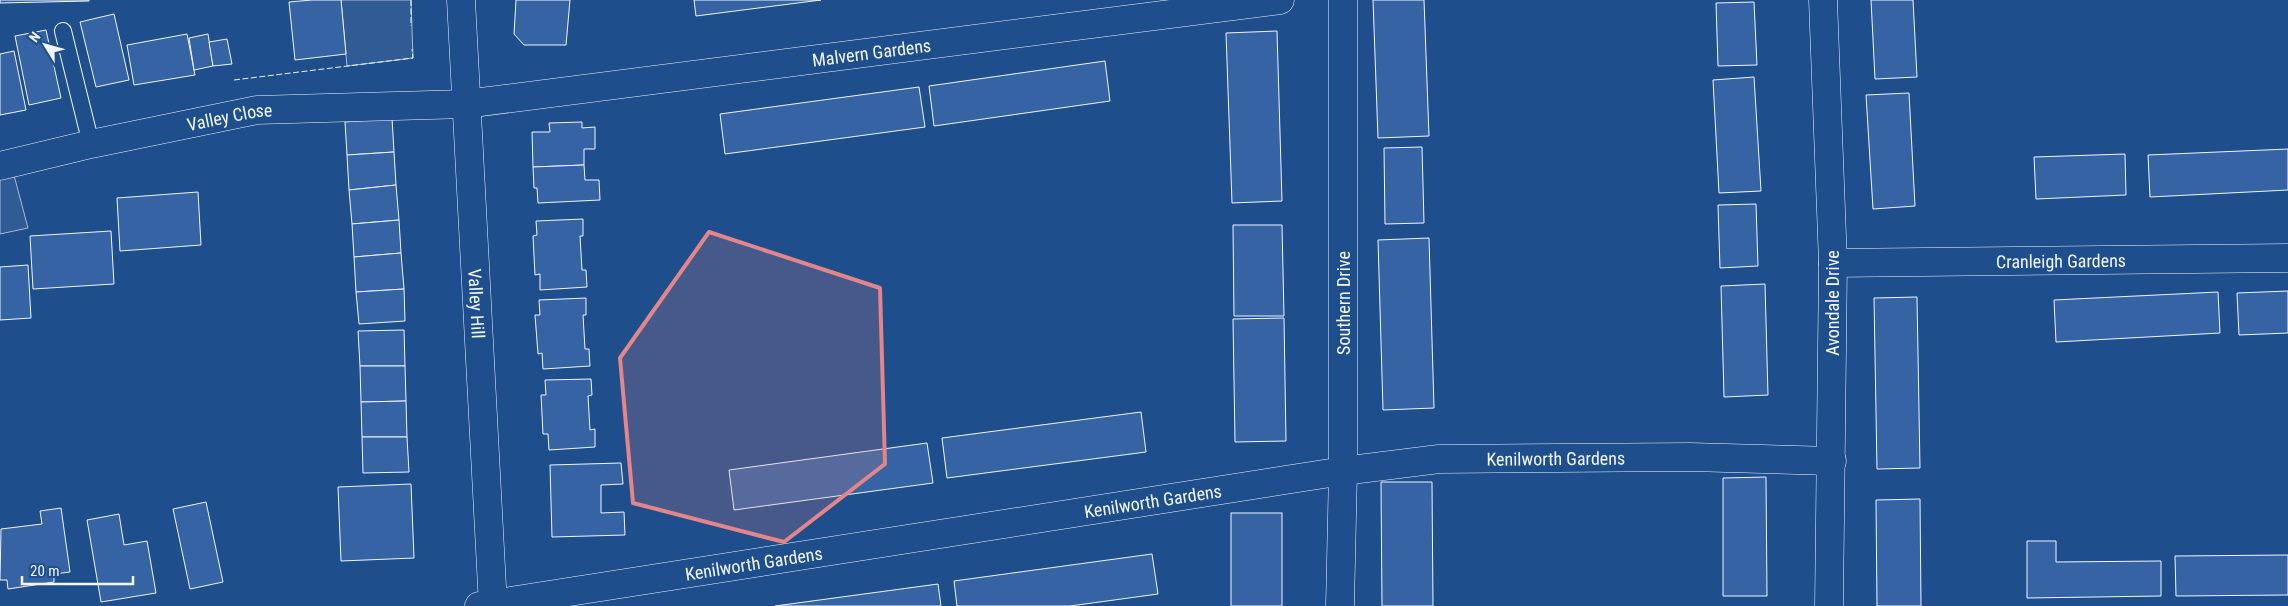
<svg xmlns="http://www.w3.org/2000/svg" width="2288" height="606" font-family="'Roboto Condensed',sans-serif">
<style>
.parking{fill:#305b95;stroke:#a8bbd7}
.building{fill:#3563a3;stroke:#f2f6ff}
.lines{fill:none;stroke-linecap:round;stroke-linejoin:round}
.service-casing{stroke:#f2f6ff;stroke-width:18}
.minor-casing{stroke:#f2f6ff;stroke-width:29}
.tertiary-casing{stroke:#f2f6ff;stroke-width:29}
.service{stroke:#1f4e8c;stroke-width:16}
.minor{stroke:#1f4e8c;stroke-width:28}
.tertiary{stroke:#1f4e8c;stroke-width:28}
.fence{stroke:#f2f6ff;stroke-width:1;stroke-dasharray:6 2.5;stroke-linecap:butt}
.marked{fill:#e38589;fill-opacity:0.2;stroke:#e38589;stroke-width:4;stroke-linejoin:round}
.labels{text-anchor:middle;dominant-baseline:central;stroke-width:4;stroke-linejoin:round;paint-order:stroke}
.street-label{font-size:18px;fill:#f2f6ff;stroke:#1f4e8c}
</style>
<rect width="100%" height="100%" fill="#1f4e8c"/>
<g class="parking">
<path d="M341,0H411L413,58L347,66Z"/>
<path d="M11,164L28,228L0,234V166Z"/>
</g>
<g class="building">
<path d="M0,0H89V1L0,3Z"/>
<path d="M312,0H341L346,54L295,60L289,2Z"/>
<path d="M516,0H570L566,45H524L514,34Z"/>
<path d="M694,0H821L696,16Z"/>
<path d="M1373,0H1424L1429,136L1378,138Z"/>
<path d="M1871,0H1913L1917,77L1875,79Z"/>
<path d="M1754,2L1757,65L1718,66L1716,3Z"/>
<path d="M114,14L129,80L96,87L80,22Z"/>
<path d="M46,30L61,98L29,105L15,36Z"/>
<path d="M1277,31L1282,201L1232,203L1226,33Z"/>
<path d="M187,34L195,75L134,85L127,45Z"/>
<path d="M208,34L213,66L194,70L189,38Z"/>
<path d="M227,39L232,64L213,66L209,42Z"/>
<path d="M14,51L26,110L0,115V54Z"/>
<path d="M1105,61L1110,101L934,126L929,86Z"/>
<path d="M1754,77L1761,191L1719,193L1713,80Z"/>
<path d="M919,87L925,127L725,154L720,114Z"/>
<path d="M1909,93L1915,206L1873,209L1866,95Z"/>
<path d="M392,118L394,152L347,155L345,122Z"/>
<path d="M582,122V128L595,127V149H584V165L533,167L532,132H550L549,123Z"/>
<path d="M1422,147L1424,223L1385,224L1384,148Z"/>
<path d="M2288,149V190L2150,197L2148,155Z"/>
<path d="M394,152L396,185L349,190L347,155Z"/>
<path d="M2125,154L2126,195L2036,199L2034,157Z"/>
<path d="M584,165L585,180H599L600,200L538,203L537,188H534L533,167Z"/>
<path d="M396,185L399,220L352,224L349,190Z"/>
<path d="M198,192L201,245L120,251L117,198Z"/>
<path d="M1756,204L1758,266L1720,268L1718,205Z"/>
<path d="M583,219V236H580L582,270H586L587,287L540,290V274L535,275L533,236L537,235L536,221Z"/>
<path d="M399,220L401,253L354,257L352,224Z"/>
<path d="M1233,225H1282L1284,316H1234Z"/>
<path d="M111,231L114,284L33,289L30,236Z"/>
<path d="M1429,238L1434,408L1383,410L1378,240Z"/>
<path d="M401,253L404,289L356,292L354,257Z"/>
<path d="M28,265L31,318L0,320V267Z"/>
<path d="M1765,284L1768,395L1724,397L1721,286Z"/>
<path d="M404,289L405,321L359,324L356,292Z"/>
<path d="M2288,291V333L2239,335L2237,293Z"/>
<path d="M2218,292L2220,333L2056,342L2054,300Z"/>
<path d="M1917,297L1920,468L1877,469L1874,298Z"/>
<path d="M586,298V315H583L585,349H589L590,366L543,369L542,353L538,354L535,315H540L539,300Z"/>
<path d="M1284,318L1286,441L1235,442L1233,319Z"/>
<path d="M404,330L405,366H360L358,331Z"/>
<path d="M360,366H405L406,401L361,402Z"/>
<path d="M591,379L592,395L588,396L590,430L595,429V447L549,450L548,434H543L541,395H546L545,380Z"/>
<path d="M406,401L407,437H362L361,402Z"/>
<path d="M1141,412L1146,452L947,478L942,438Z"/>
<path d="M362,437H407L409,472L363,473Z"/>
<path d="M927,443L933,483L734,510L729,470Z"/>
<path d="M621,463L623,484L601,485V513L624,512L625,535L552,537L550,465Z"/>
<path d="M1766,477L1767,596H1723V478Z"/>
<path d="M1381,482H1432L1433,606H1382Z"/>
<path d="M411,484L414,558L341,561L338,487Z"/>
<path d="M1920,499L1921,606H1877L1876,500Z"/>
<path d="M206,502L223,582L190,589L173,509Z"/>
<path d="M61,508L70,572L54,574V582L8,589L7,580H0L1,529L42,524L40,511Z"/>
<rect x="1231" y="513" width="51" height="93"/>
<path d="M119,514L124,545L147,541L156,593L101,602L87,520Z"/>
<path d="M2027,541H2056V562L2161,561V596L2027,598Z"/>
<path d="M1152,554L1158,594L1070,606H957L954,581Z"/>
<path d="M2288,555V595L2176,596L2175,556Z"/>
<path d="M938,584L941,606H775Z"/>
</g>
<g class="lines">
<g class="service-casing">
<path id="service" d="M63,31L91,144"/>
</g>
<g class="minor-casing">
<g id="minor">
<path d="M1823,0L1833,263L1829,606"/>
<path id="s1" d="M0,166L91,144L257,110L465,104L1280,0"/>
<path id="s2" d="M1833,263L2288,258"/>
<path id="s3" d="M479,606L1343,471L1439,459L1690,457L1832,461"/>
<path d="M1340,606L1343,471V0"/>
</g>
</g>
<g class="tertiary-casing">
<g id="tertiary">
<path id="s4" d="M461,0L493,606"/>
</g>
</g>
<use href="#service" class="service"/>
<use href="#minor" class="minor"/>
<use href="#tertiary" class="tertiary"/>
<g class="fence">
<path d="M411,0V26"/>
<path d="M234,80L413,58L412,49"/>
</g>
</g>
<path class="marked" d="M709,232L880,288L885,464L784,542L633,503L620,358Z"/>
<g class="labels">
<g class="street-label">
<text stroke="none"><textPath href="#s1" startOffset="881">Malvern Gardens</textPath></text>
<text stroke="none"><textPath href="#s1" startOffset="235">Valley Close</textPath></text>
<text stroke="none"><textPath href="#s2" startOffset="228">Cranleigh Gardens</textPath></text>
<text stroke="none"><textPath href="#s4" startOffset="304">Valley Hill</textPath></text>
<text transform="translate(1343 303) rotate(-90)">Southern Drive</text>
<text transform="translate(1832 303) rotate(-90)">Avondale Drive</text>
<text stroke="none"><textPath href="#s3" startOffset="1088">Kenilworth Gardens</textPath></text>
<text stroke="none"><textPath href="#s3" startOffset="682">Kenilworth Gardens</textPath></text>
<text stroke="none"><textPath href="#s3" startOffset="278">Kenilworth Gardens</textPath></text>
</g>
</g>
<g transform="translate(45 45) rotate(307)" stroke="#1f4e8c" stroke-width="4" paint-order="stroke">
<path d="M0-4L9 19L0 12L-9 19Z" fill="#f2f6ff"/>
<text y="-8" font-size="14" font-weight="bold" text-anchor="middle" fill="#f2f6ff">N</text>
</g>
<path d="M22 576v8h111v-8" fill="none" stroke="#f2f6ff" stroke-width="2.5"/>
<text x="30" y="576" font-size="15" fill="#f2f6ff" stroke="#1f4e8c" stroke-width="4" paint-order="stroke">20 m</text>
</svg>
